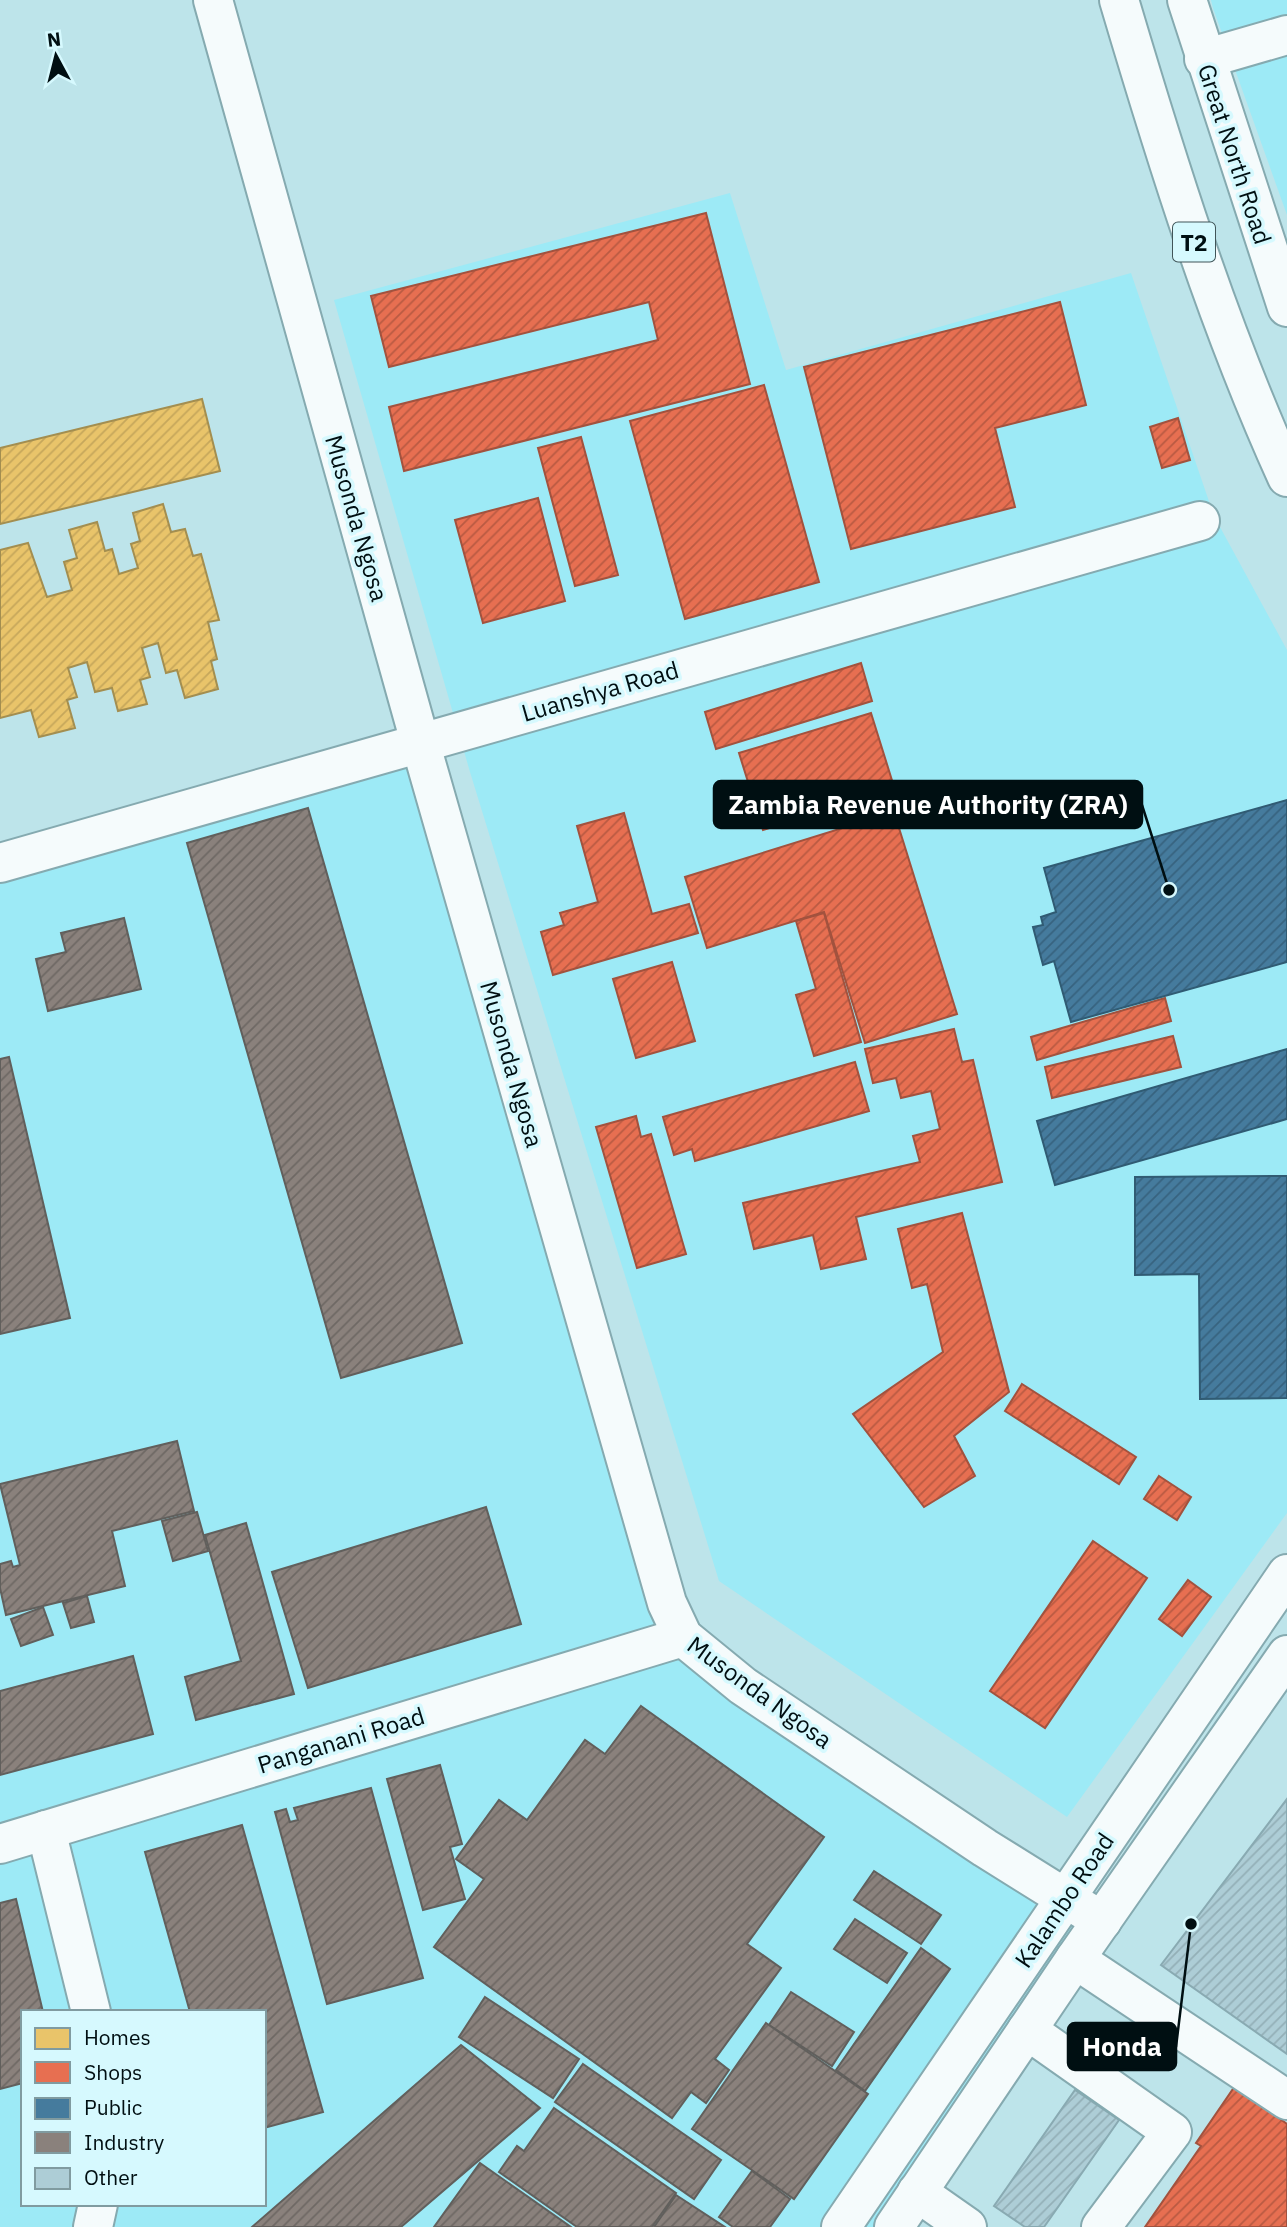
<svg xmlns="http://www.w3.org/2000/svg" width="1287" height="2227" font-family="'IBM Plex Sans',sans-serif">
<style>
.built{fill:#9deaf6;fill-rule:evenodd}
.homes{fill:url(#homes-hatch);stroke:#a38e50;stroke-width:2}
.shops{fill:url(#shops-hatch);stroke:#a2523e;stroke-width:2}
.public{fill:url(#public-hatch);stroke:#305b73;stroke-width:2}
.industry{fill:url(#industry-hatch);stroke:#615f5c;stroke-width:2}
.building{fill:url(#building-hatch);stroke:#89aab2;stroke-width:2}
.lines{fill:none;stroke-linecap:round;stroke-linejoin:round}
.minor-casing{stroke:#85aab0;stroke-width:42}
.major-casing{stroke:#85aab0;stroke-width:42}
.minor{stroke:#f5fbfc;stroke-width:38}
.major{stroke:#f5fbfc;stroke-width:38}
.labels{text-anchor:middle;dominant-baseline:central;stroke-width:7;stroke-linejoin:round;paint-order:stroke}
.shield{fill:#d6f9fe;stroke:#405559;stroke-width:2}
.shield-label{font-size:23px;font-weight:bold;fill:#000f12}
.street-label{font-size:24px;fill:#000f12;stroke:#d6f9fe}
.leader{fill:none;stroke:#000f12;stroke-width:2.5}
.callout-dot{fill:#000f12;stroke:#d6f9fe;stroke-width:2.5}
.callout{fill:#000f12;stroke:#000f12;stroke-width:2.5}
.callout-label{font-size:26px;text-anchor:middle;font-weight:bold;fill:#fff}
</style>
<defs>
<pattern id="homes-hatch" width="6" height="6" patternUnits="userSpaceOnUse" patternTransform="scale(1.75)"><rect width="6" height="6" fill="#e9c46a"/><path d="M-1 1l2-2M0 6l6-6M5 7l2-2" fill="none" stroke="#c6a75b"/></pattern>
<pattern id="shops-hatch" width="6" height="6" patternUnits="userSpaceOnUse" patternTransform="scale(1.75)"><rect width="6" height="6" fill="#e76f51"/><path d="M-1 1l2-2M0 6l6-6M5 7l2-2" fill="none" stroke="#b95a42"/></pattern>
<pattern id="public-hatch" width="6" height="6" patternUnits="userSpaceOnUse" patternTransform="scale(1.75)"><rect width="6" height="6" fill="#457b9d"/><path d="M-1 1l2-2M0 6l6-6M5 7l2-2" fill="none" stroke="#37637f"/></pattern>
<pattern id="industry-hatch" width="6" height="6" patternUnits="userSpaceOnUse" patternTransform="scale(1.75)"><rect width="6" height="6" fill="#8a817c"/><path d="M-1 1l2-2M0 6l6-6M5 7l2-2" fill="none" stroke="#6e6864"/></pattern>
<pattern id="building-hatch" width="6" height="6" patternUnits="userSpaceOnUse" patternTransform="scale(1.75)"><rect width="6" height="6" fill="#adcdd6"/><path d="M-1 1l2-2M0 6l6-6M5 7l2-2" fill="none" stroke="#93afb7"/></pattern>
</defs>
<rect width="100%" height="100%" fill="#bde4ea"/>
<g class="built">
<path d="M1211,0H1287V215L1213,8Z"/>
<path d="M730,193L786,370L1131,273L1214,516L1287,650V1513L1067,1817L719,1581L470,772L334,300Z"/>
<path d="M404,744L671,1640L1101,1902L875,2227H0V860ZM23,2012H264V2204H23Z"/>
</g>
<g class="homes">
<path d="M202,399L220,471L0,524V448Z"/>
<path d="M163,504L171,532L185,529L193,556L201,554L219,620L208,622L217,659L211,661L218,689L185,698L177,670L166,673L158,643L142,648L150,677L140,680L147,704L118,711L112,688L95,692L87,662L68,668L77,697L67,700L75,728L39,737L31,710L0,718V550L28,543L47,597L72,590L64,562L77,558L69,530L97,522L105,551L112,549L119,574L138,568L131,544L140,541L133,513Z"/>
</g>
<g class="shops">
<path d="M706,213L750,384L404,471L389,407L658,340L649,302L389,367L371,296Z"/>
<path d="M1060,302L1086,405L995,428L1015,507L851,549L804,367Z"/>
<path d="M764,385L819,582L685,619L630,421Z"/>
<path d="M1178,418L1190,460L1162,468L1150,427Z"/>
<path d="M581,437L618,575L575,586L538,448Z"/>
<path d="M538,498L565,601L483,623L455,520Z"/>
<path d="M861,663L872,701L716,749L705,712Z"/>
<path d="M871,713L895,790L763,830L739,753Z"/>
<path d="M894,812L957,1014L865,1043L824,912L707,948L685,877Z"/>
<path d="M624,813L652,914L689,904L698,933L553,975L541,932L564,925L560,913L598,902L577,826Z"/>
<path d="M824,913L861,1042L814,1056L796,995L816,989L796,921Z"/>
<path d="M672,962L695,1041L636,1058L613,979Z"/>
<path d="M1165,998L1171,1021L1037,1060L1031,1037Z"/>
<path d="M954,1029L962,1062L973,1060L1002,1182L856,1217L866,1259L821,1269L813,1235L754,1249L743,1203L920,1162L913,1136L940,1129L931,1091L901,1098L896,1078L873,1083L865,1049Z"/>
<path d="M1173,1036L1181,1067L1052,1098L1045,1067Z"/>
<path d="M855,1062L869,1111L695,1161L692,1149L674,1155L663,1117Z"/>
<path d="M636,1116L641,1137L651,1134L686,1254L637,1268L596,1127Z"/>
<path d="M962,1213L1009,1392L954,1436L975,1476L924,1507L853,1414L943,1352L927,1284L912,1288L898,1229Z"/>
<path d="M1022,1384L1136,1457L1119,1484L1005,1411Z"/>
<path d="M1159,1476L1191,1497L1177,1520L1144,1499Z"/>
<path d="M1093,1541L1147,1578L1045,1728L990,1691Z"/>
<path d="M1188,1580L1211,1597L1182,1636L1159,1619Z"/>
<path d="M1235,2086L1287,2124V2227H1145L1201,2146L1196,2143Z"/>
</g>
<g class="public">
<path d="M1287,800V962L1071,1022L1054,961L1043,965L1033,927L1043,925L1041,917L1056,912L1044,868Z"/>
<path d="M1287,1049V1119L1055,1185L1037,1121Z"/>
<path d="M1287,1176V1398L1200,1399L1199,1274L1135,1275V1177Z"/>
</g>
<g class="industry">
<path d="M308,808L462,1343L341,1378L187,843Z"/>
<path d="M124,918L141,989L48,1011L36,959L66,952L61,933Z"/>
<path d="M9,1057L70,1318L0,1334V1059Z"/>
<path d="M177,1441L194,1511L112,1531L125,1586L6,1615L0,1588V1564L11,1561L13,1567L20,1565L0,1484Z"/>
<path d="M486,1507L521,1624L308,1688L272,1572Z"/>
<path d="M197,1512L208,1551L173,1561L162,1521Z"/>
<path d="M246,1523L294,1694L196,1720L185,1677L241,1661L205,1535Z"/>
<path d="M87,1596L94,1622L71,1628L63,1603Z"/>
<path d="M43,1607L53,1635L21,1646L11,1619Z"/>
<path d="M133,1656L153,1734L0,1775V1691Z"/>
<path d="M641,1706L824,1837L747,1944L781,1968L715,2059L729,2070L706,2103L691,2092L672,2118L434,1947L484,1879L456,1859L499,1800L527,1820L585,1740L605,1754Z"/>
<path d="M440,1765L462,1844L450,1847L465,1899L423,1910L387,1779Z"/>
<path d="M371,1788L423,1978L327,2004L275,1812L286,1809L290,1822L298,1820L294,1808Z"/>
<path d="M242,1825L323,2112L264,2128V2012H190L145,1852Z"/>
<path d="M874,1871L941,1915L921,1944L854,1900Z"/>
<path d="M16,1899L43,2012H23V2083L0,2089V1903Z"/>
<path d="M855,1919L907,1953L887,1983L834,1949Z"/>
<path d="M921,1948L950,1969L865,2091L836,2070Z"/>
<path d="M791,1992L854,2032L832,2066L769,2025Z"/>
<path d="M485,1997L579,2059L553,2098L459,2037Z"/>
<path d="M766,2023L868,2094L794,2199L692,2129Z"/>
<path d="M461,2045L540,2108L401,2227H252Z"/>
<path d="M583,2064L721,2160L694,2199L555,2102Z"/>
<path d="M554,2108L676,2193L652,2227H577L499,2172L517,2146L524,2151Z"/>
<path d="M480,2163L571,2227H434Z"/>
<path d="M752,2171L790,2199L770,2227H733L719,2217Z"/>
<path d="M676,2195L725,2227H654Z"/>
</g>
<g class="building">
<path d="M1287,1799V2054L1161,1965Z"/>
<path d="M1075,2090L1119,2120L1044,2227H1025L994,2206Z"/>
</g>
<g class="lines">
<g class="minor-casing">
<g id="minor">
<path d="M213,0L420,742L667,1603L683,1637L743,1686L985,1848L1102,1921"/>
<path d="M1204,59L1287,35"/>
<path d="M0,863L1200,521"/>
<path d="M46,1830L91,2012"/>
<path d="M0,1844L683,1637"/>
<path d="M1075,1959L1287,2100"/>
<path d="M1027,2030L1172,2132L1101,2227"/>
<path d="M917,2192L967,2227"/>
<path d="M93,2227L98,2204"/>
</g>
</g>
<g class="major-casing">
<g id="major">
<path d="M1119,0C1167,162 1217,323 1287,477"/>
<path d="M1187,0L1287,307"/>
<path d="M841,2227L1287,1574"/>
<path d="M894,2227L1075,1959L1287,1655"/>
</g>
</g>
<use href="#minor" class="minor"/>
<use href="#major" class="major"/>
</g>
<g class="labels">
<rect class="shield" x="1173" y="222.5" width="42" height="39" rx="5"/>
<g class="shield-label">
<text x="1194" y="242">T2</text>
</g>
<g class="street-label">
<text transform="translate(1235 154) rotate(72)">Great North Road</text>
<text transform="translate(357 518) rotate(74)">Musonda Ngosa</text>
<text transform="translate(600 691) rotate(-16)">Luanshya Road</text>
<text transform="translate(512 1064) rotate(74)">Musonda Ngosa</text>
<text transform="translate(760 1692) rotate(36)">Musonda Ngosa</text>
<text transform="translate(341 1740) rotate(-17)">Panganani Road</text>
<text transform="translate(1064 1900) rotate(-56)">Kalambo Road</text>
</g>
</g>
<path class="leader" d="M1169 890L1142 805M1191 1924L1176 2047"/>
<g class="callout-dot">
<circle cx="1169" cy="890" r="7"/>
<circle cx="1191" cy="1924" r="7"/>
</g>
<g class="callout">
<rect x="714" y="781" width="428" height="47" rx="7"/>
<rect x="1068" y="2023" width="108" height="47" rx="7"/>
</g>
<g class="callout-label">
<text x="928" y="814">Zambia Revenue Authority (ZRA)</text>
<text x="1122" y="2056">Honda</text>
</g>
<rect x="21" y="2010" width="245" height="196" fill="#d6f9fe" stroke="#809ba0" stroke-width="2"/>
<rect x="35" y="2028" width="35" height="21" fill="#e9c46a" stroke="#809ba0" stroke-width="2"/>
<text x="84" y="2045" font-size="21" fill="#000f12">Homes</text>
<rect x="35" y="2062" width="35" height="21" fill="#e76f51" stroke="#809ba0" stroke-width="2"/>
<text x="84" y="2080" font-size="21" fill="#000f12">Shops</text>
<rect x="35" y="2098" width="35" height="21" fill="#457b9d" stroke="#809ba0" stroke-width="2"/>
<text x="84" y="2115" font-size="21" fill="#000f12">Public</text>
<rect x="35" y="2132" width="35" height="21" fill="#8a817c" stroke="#809ba0" stroke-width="2"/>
<text x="84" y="2150" font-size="21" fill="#000f12">Industry</text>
<rect x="35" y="2168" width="35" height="21" fill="#adcdd6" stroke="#809ba0" stroke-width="2"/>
<text x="84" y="2185" font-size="21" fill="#000f12">Other</text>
<g transform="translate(56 56) rotate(353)" stroke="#d6f9fe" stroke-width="5" paint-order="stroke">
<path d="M0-5L12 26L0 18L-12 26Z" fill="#000f12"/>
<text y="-10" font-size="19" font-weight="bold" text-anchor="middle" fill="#000f12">N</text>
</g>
</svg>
